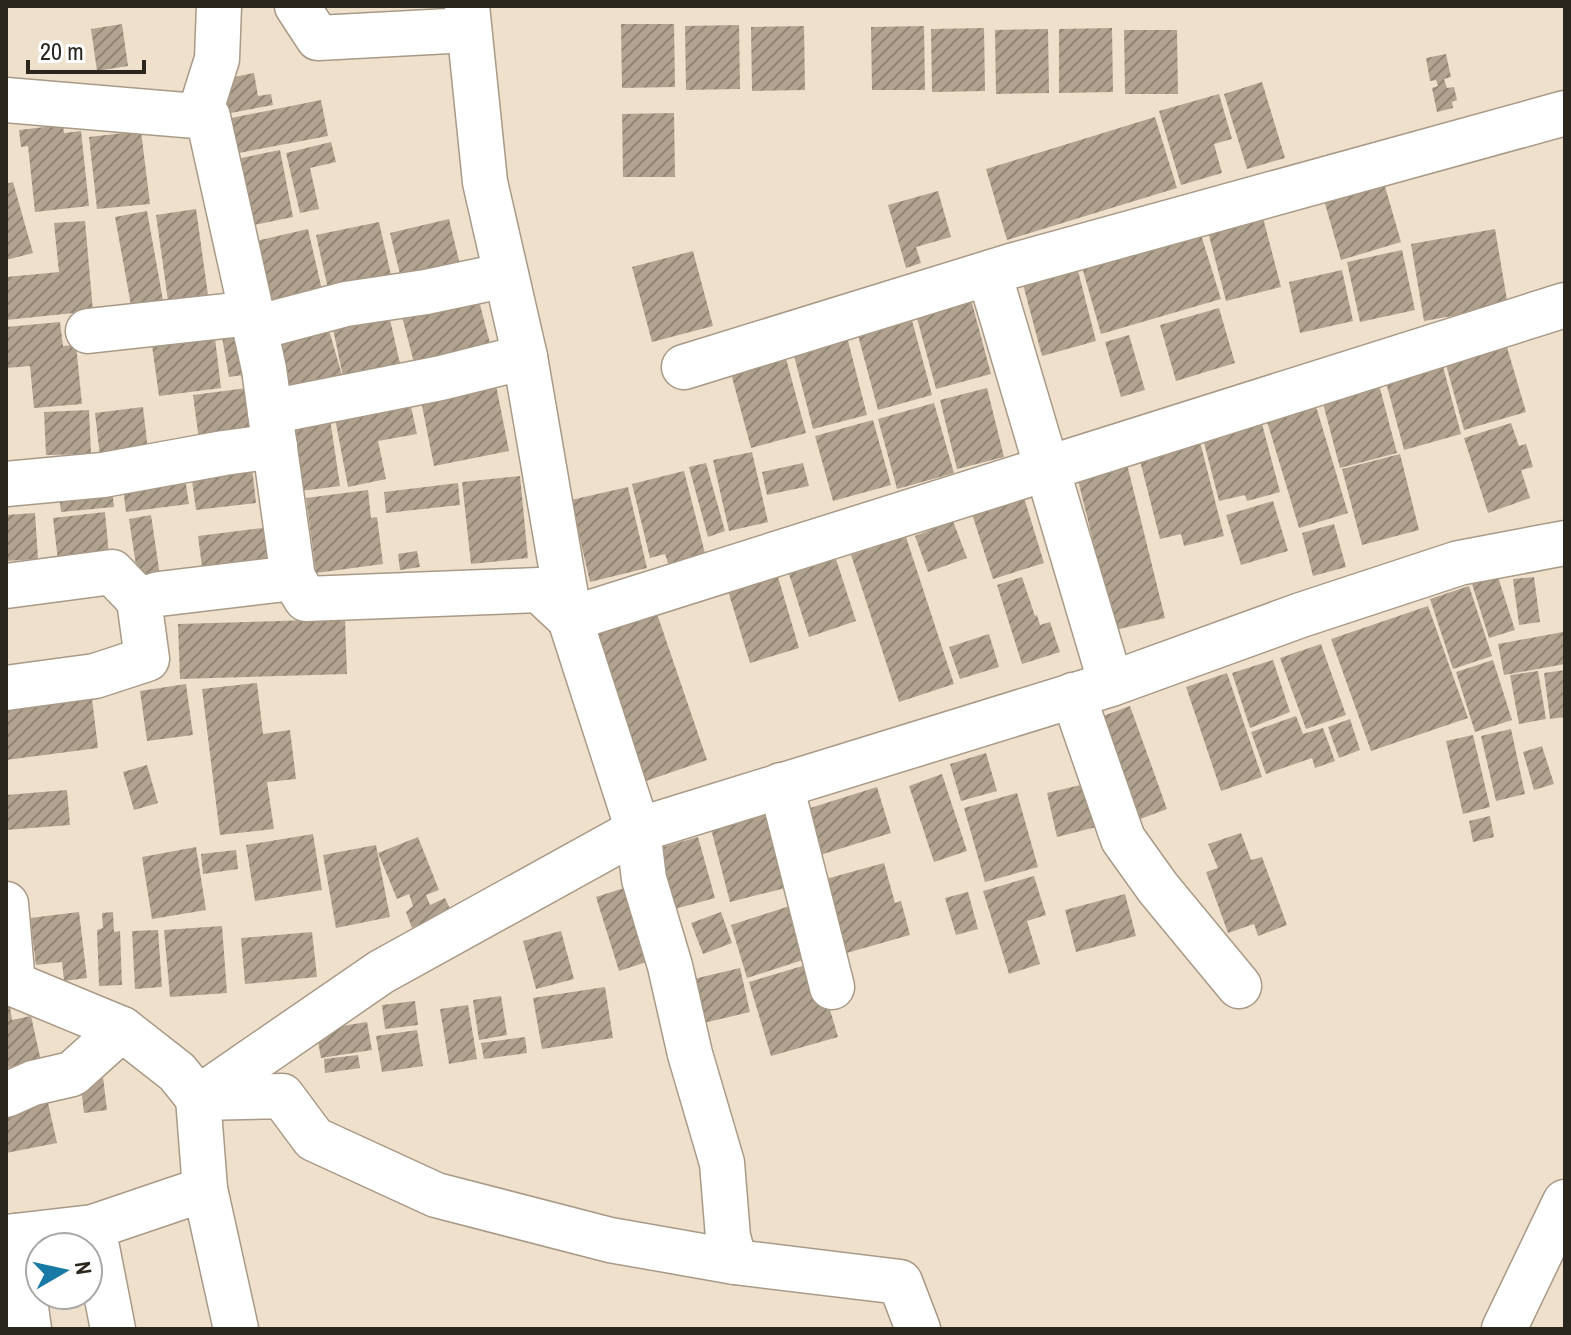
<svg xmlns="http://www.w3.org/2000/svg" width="1571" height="1335" font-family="'Archivo Narrow',sans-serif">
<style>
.building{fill:url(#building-hatch)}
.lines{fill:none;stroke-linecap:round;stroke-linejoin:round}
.street-casing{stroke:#a89a87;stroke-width:47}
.secondary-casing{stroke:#a89a87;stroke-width:47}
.street{stroke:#fff;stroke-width:44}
.secondary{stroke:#fff;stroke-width:44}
</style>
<defs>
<pattern id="building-hatch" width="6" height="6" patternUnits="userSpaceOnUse" patternTransform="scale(2)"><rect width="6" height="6" fill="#b1a38f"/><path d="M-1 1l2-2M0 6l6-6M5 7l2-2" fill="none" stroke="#908574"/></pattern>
</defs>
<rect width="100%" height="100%" fill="#efe0cc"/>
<g class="building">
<path d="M122,24L128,66L97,71L91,29Z"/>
<path d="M621,24H674L675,87L622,88Z"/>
<path d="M739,25L740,89L686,90L685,26Z"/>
<path d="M804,26L805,90L752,91L751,27Z"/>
<path d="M924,26L925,90H872L871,27Z"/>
<path d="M984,28L985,91L932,92L931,29Z"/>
<path d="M1112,28L1113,92L1059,93V29Z"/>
<path d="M1048,29L1049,93L996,94L995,30Z"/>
<path d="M1124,30H1177L1178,94H1125Z"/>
<path d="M1446,54L1451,77L1444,79L1447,88L1454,87L1457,100L1452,102L1453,108L1437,112L1432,88L1438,86L1436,80L1430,81L1426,58Z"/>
<path d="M254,73L258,96L271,94L273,105L220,115L214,81Z"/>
<path d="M1262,82L1285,158L1247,169L1224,94Z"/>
<path d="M1219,94L1232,139L1214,144L1222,173L1181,185L1159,111Z"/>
<path d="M321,100L328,136L228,155L221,120Z"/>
<path d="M674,113L675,177H623L622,114Z"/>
<path d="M1155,117L1177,188L1007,240L986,169Z"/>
<path d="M63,125L64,133L81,131L89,206L35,212L28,146L21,147L19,130Z"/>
<path d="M141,131L150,204L97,209L89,137Z"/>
<path d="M331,142L336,162L310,168L319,209L300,213L286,153Z"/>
<path d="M280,150L293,217L244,227L231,160Z"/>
<path d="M1382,176L1401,242L1341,260L1322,193Z"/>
<path d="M13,182L33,253L6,260V184Z"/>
<path d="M938,191L951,237L916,247L921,263L906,268L888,205Z"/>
<path d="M196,209L209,302L169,308L156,215Z"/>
<path d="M1261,210L1281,287L1226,301L1206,224Z"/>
<path d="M147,211L164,306L132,311L115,217Z"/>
<path d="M449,219L462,273L403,287L390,233Z"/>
<path d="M85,221L93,311L6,320V277L59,272L54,223Z"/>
<path d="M379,222L393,284L330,298L316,235Z"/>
<path d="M1198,225L1221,299L1101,334L1080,260Z"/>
<path d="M308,229L324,299L260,314L243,244Z"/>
<path d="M1495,229L1508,306L1424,321L1411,244Z"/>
<path d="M1402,250L1415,310L1360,322L1347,262Z"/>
<path d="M693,251L713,326L652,342L632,267Z"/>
<path d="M1075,259L1096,341L1042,356L1020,273Z"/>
<path d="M1342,270L1353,321L1300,333L1289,282Z"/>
<path d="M969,292L991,374L936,389L914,307Z"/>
<path d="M477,293L493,355L417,374L401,313Z"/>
<path d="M386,302L401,368L344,381L330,315Z"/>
<path d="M1219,308L1235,363L1176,381L1160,325Z"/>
<path d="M910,313L932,395L878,410L856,328Z"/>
<path d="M326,320L344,382L286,398L268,336Z"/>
<path d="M60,322L63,346L76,345L82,404L34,408L30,366L6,368V327Z"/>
<path d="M214,330L221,388L159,396L151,338Z"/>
<path d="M244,333L250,374L229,377L222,337Z"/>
<path d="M846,333L867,415L813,429L792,348Z"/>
<path d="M1129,335L1145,390L1121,397L1105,342Z"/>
<path d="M1504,337L1526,412L1464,430L1443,354Z"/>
<path d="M784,351L806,433L751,448L729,366Z"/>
<path d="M1441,359L1461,434L1404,450L1384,375Z"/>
<path d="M494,375L509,451L434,466L419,391Z"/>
<path d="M1377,377L1397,453L1340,468L1320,392Z"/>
<path d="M247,388L254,440L200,448L193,395Z"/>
<path d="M987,388L1004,457L957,469L940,400Z"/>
<path d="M408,393L417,434L378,441L386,479L348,487L333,408Z"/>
<path d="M934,403L954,473L897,489L878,419Z"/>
<path d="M1315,403L1348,513L1299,528L1266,418Z"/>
<path d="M143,407L148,451L100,457L95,413Z"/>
<path d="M89,410L91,454L46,455L44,412Z"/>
<path d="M329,412L340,486L293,492L283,419Z"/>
<path d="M873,420L891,485L833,501L815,436Z"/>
<path d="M1261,420L1280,492L1247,501L1245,495L1219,501L1202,435Z"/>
<path d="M1511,423L1519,446L1526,444L1533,467L1521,470L1530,498L1488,513L1464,438Z"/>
<path d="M1199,438L1224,536L1184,546L1181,534L1160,539L1138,453Z"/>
<path d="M752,452L768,522L729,531L713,460Z"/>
<path d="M1400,454L1419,530L1362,545L1342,469Z"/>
<path d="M251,459L256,503L196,510L190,466Z"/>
<path d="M1126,460L1165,618L1115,630L1076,472Z"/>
<path d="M706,463L725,531L708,537L689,467Z"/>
<path d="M803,463L809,486L767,495L762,472Z"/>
<path d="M684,471L706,557L669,566L665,554L650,558L632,484Z"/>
<path d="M184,472L189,504L126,512L122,480Z"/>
<path d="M520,476L528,558L471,564L462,482Z"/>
<path d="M111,480L114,507L61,512L58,485Z"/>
<path d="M458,483L460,505L386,513L384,492Z"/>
<path d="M628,487L647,568L590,582L571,500Z"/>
<path d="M368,490L371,518L377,517L383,564L316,573L306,498Z"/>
<path d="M1023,494L1044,563L993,579L971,511Z"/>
<path d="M1273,501L1288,551L1241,565L1226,515Z"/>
<path d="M105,512L109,555L58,561L53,518Z"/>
<path d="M35,513L38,559L6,561V515Z"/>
<path d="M151,515L160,576L138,579L129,519Z"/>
<path d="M953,521L967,558L928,572L915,536Z"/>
<path d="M1334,524L1346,567L1313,576L1302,533Z"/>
<path d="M263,528L268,567L203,575L198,536Z"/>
<path d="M906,537L954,684L899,702L851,555Z"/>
<path d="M417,551L420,567L400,570L398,554Z"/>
<path d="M836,559L856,621L809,637L789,574Z"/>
<path d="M778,577L799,648L750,663L728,591Z"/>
<path d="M1022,577L1035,616L1037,615L1040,625L1050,622L1060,652L1022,664L997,585Z"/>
<path d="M1498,577L1515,630L1489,638L1472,584Z"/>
<path d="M1534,577L1540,622L1519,625L1513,579Z"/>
<path d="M1469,586L1492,656L1453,669L1430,599Z"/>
<path d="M654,605L707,760L646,781L593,626Z"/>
<path d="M1428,606L1468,718L1371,751L1331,639Z"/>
<path d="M345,619L347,674L180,679L178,624Z"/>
<path d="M1563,632L1565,664L1504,675L1498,644Z"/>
<path d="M989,634L999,667L960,679L949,647Z"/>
<path d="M1321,644L1346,715L1306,729L1280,658Z"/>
<path d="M1273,660L1290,712L1250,728L1232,673Z"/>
<path d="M1493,660L1512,720L1475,732L1456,672Z"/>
<path d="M1565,670V717L1550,719L1544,673Z"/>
<path d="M1538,671L1546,719L1519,724L1510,675Z"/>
<path d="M1227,673L1262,777L1221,791L1186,687Z"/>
<path d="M257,683L263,734L290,730L296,779L267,782L274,829L220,835L202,689Z"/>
<path d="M186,684L193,735L147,741L140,691Z"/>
<path d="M91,690L98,748L6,760V700Z"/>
<path d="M1130,706L1167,809L1132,822L1095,719Z"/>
<path d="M1296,716L1303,734L1323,728L1335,761L1315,768L1312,758L1266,774L1251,732Z"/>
<path d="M1350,719L1360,750L1339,758L1328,727Z"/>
<path d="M1511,729L1525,794L1496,801L1481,736Z"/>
<path d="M1473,735L1490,807L1463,814L1446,741Z"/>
<path d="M1542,746L1554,784L1534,790L1523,752Z"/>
<path d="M986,753L997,791L961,801L950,764Z"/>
<path d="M147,765L158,803L134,810L123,772Z"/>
<path d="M942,774L967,851L934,862L909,786Z"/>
<path d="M1093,782L1104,825L1057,837L1047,793Z"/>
<path d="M877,787L891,833L820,855L807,809Z"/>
<path d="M67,790L70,825L6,830V795Z"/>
<path d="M1017,793L1038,867L985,882L964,808Z"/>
<path d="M777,812L797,885L730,902L711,829Z"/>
<path d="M1490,816L1494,837L1473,842L1469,821Z"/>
<path d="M1241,833L1251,860L1262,857L1287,925L1258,936L1254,924L1228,933L1206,872L1218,868L1208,844Z"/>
<path d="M313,834L322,890L255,901L246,845Z"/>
<path d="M418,837L439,890L426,895L430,905L445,898L451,911L412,928L406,912L413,906L409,894L397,899L378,853Z"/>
<path d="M698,837L715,898L660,913L642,853Z"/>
<path d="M376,845L390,917L336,928L323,855Z"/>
<path d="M196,847L206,910L152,919L142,857Z"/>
<path d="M236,850L238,869L203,874L201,854Z"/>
<path d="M884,863L895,903L901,901L910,935L843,954L822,880Z"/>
<path d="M1034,876L1046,915L1027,921L1040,964L1009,974L983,891Z"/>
<path d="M640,883L662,957L619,971L596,897Z"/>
<path d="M968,892L978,929L956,935L945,898Z"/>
<path d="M1125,894L1136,936L1076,952L1065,910Z"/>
<path d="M796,904L812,957L747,978L731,925Z"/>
<path d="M79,912L87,978L64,981L62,962L36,965L30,918Z"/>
<path d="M113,912L114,932L120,931L122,985L99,986L97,930L103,928L102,913Z"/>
<path d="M721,912L732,943L703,954L691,923Z"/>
<path d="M222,926L227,993L170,997L164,930Z"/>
<path d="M158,930L162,987L135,989L132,931Z"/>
<path d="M561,931L574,979L536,989L523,941Z"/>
<path d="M312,932L317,977L245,984L241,938Z"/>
<path d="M816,962L838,1037L771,1056L749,982Z"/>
<path d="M740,968L750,1012L691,1026L681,982Z"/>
<path d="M605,987L613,1038L542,1049L533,998Z"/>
<path d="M501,996L507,1035L479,1040L473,1000Z"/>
<path d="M9,1000L12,1020L31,1016L41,1061L6,1068V1001Z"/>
<path d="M415,1001L418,1025L385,1029L382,1005Z"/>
<path d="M468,1005L477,1059L449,1064L440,1009Z"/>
<path d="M367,1022L372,1050L321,1058L316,1030Z"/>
<path d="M417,1030L423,1066L382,1072L376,1036Z"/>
<path d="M525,1037L527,1053L484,1059L481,1043Z"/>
<path d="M358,1055L360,1068L325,1073L324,1059Z"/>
<path d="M103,1077L107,1110L84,1113L80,1079Z"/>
<path d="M46,1094L57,1143L6,1153V1103Z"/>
</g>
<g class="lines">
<g class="street-casing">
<g id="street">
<path d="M297,6L318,38L468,30"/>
<path d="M467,6L485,182L525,357L570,619L638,830L644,879L670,966L690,1054L722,1163L728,1237L735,1262"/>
<path d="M6,100L208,117L264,369L293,578"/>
<path d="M199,116L217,59L219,6"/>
<path d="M989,273L1111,684"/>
<path d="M255,328L346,304L426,292L506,275"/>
<path d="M88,331L252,313"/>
<path d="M684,367L1011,266L1565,113"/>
<path d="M270,412L441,378L525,357"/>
<path d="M6,484L103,475L224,453L275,446"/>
<path d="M6,586L112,572L139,600"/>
<path d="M6,688L95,676L147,659L139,600L159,594L293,578L306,599L539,590L570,619L1565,305"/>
<path d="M1073,695L1123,839L1158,888L1239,986"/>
<path d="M781,785L832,987"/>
<path d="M6,904L13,984"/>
<path d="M6,981L122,1029L177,1072L198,1098L282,1096L314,1139L436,1195L610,1240L735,1262L900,1282L918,1329"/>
<path d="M6,1095L33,1083L72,1074L122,1029"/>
<path d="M205,1189L236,1329"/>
<path d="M93,1227L113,1329"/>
<path d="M16,1236L29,1329"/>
<path d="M6,1237L93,1227L205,1189L198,1098L381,972L638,830L1111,684L1301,615L1459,563L1565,543"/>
</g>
</g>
<g class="secondary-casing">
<path id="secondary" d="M1504,1329L1565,1202"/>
</g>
<use href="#street" class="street"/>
<use href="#secondary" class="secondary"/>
</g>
<rect width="1571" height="1335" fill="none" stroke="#2a251d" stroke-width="16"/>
<g transform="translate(64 1271) rotate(81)"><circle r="38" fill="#ffffff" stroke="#aaa8a5" stroke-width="2"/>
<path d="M0-6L14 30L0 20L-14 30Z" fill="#177aa6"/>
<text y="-12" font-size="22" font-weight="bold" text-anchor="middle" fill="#2a251d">N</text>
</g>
<path d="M28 60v12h116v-12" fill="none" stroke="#2a251d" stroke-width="4"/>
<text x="40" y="60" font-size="24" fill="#2a251d" stroke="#ffffff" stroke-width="6" paint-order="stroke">20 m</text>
</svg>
